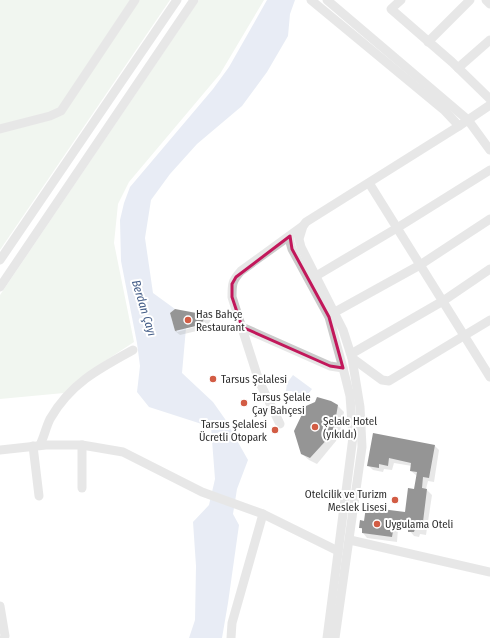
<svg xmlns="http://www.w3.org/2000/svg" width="490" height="638" font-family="'Fira Sans Condensed',sans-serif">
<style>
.green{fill:#e1eade}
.water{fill:#ccd6e8}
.shadow{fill:#0003;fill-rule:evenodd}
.building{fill:#151515}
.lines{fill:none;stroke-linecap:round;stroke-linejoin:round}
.minor{stroke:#cbcbcb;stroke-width:9}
.marked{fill:none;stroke:#c2185b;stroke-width:3;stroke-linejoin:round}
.poi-dot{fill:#d25c44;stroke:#fff;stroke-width:1.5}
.labels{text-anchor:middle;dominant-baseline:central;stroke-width:4;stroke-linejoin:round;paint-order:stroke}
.poi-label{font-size:11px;fill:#2e2e2e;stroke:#fff;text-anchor:start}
.water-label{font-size:12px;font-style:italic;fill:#455e88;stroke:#fff}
</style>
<rect width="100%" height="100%" fill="#fff"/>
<g class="green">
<path d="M0,0H170L0,250Z"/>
<path d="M199,0H264L220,74L129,182L118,204L114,243L134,342L102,363L64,393L0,399V295Z"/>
</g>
<g class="water">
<path d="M267,0H295L290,14L288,36L267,72L242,106L197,144L170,174L151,200L145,238L153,293L175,309L170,313L175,331L186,328L182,373L213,402L225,419L248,460L237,489L233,514L239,525L228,603L222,638H189L195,620L196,566L193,522L209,505L215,479L211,427L149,407L137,392L140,366L137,343L121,261L120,220L124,203L130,187L213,89L229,67Z"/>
<path d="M293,375L312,389L303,401L292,391H286L287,383Z"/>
</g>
<g class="shadow">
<path d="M176,310L206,316L211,320L205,329L180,335L175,331ZM205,322V324L177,332V330Z"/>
<path d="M338,406L344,412L341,428L336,441L317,464L309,460L302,454Z"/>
<path d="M374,434L435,446L439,450L434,482L428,481L426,489L432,495L426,535L420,534L419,537L414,536L409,530L398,529L397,542L367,538L363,533V530L360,528L365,522L406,513L415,490L417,476L411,471L412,466L394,463L392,470L384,469L383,472L373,470L368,465Z"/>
</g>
<g class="building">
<path d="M175,309L207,315L200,325L175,331L170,313Z"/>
<path d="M317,397L331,401L338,405L335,422L331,435L310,458L301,454L294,431L306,406L315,402Z"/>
<path d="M373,433L435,445L429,478L423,477L422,488L427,489L422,530L415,529L414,532H408V527L394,525L392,537L362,533V528H359L360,520L364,521L366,507L405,512L408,488L414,489L417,472L410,471L411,463L389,458L388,466L379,464V468L367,466Z"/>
</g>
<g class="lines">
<g class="minor">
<path d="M311,0L444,110L459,126"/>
<path d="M327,0L468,120L490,150"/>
<path d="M401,0L391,9L452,62L490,99"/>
<path d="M486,0L490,4"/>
<path d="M428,42L470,0"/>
<path d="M458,68L490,40"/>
<path d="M0,129L50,116L61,111L135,0"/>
<path d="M369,183L490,377"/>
<path d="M303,226L299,239L301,247L343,330L352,358L360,407L362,447L335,638"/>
<path d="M290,236V242L292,249L329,317L343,368L350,396L353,437L327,638"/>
<path d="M0,260L177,0"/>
<path d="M316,276L397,228L490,170"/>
<path d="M0,287L194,0"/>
<path d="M335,312L420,265L490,219"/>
<path d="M242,327L330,366L343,368"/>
<path d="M351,354L443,301L490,269"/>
<path d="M352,358L382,380L389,381L490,320"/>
<path d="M280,424L259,381L232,297C232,284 232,281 241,271L303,226L306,222L459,126L490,105"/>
<path d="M40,445C44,437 46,427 50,419C70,384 98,369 133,350"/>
<path d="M82,445V488"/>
<path d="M33,446L39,496"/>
<path d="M0,450L46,445H82L123,452L202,492L263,514L338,551"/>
<path d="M350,540L490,572"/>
<path d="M0,606L5,636L4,638"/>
<path d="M231,638L232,623L263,514"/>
</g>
</g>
<path d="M0 0H490V638H0ZM290,236L292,249L329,317L343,368L330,366L242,327L232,297V284L236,277Z" fill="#fff" fill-opacity=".55" fill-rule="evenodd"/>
<path class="marked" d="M290,236L292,249L329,317L343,368L330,366L242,327L232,297V284L236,277Z"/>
<g class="poi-dot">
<circle cx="188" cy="320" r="4"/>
<circle cx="213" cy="379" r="4"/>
<circle cx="244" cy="403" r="4"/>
<circle cx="315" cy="427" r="4"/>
<circle cx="275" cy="430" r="4"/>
<circle cx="395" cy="500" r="4"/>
<circle cx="377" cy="524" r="4"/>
</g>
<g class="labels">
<g class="poi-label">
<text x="196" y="314">Has Bahçe<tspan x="196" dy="13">Restaurant</tspan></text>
<text x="221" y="379">Tarsus Şelalesi</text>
<text x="252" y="397">Tarsus Şelale<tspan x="252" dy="13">Çay Bahçesi</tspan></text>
<text x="323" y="421">Şelale Hotel<tspan x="323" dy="13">(yıkıldı)</tspan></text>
<text x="267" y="424" text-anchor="end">Tarsus Şelalesi<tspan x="267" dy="13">Ücretli Otopark</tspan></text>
<text x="387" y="494" text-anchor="end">Otelcilik ve Turizm<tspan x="387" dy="13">Meslek Lisesi</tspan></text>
<text x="385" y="524">Uygulama Oteli</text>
</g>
<g class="water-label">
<text transform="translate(144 308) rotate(73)">Berdan Çayı</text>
</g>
</g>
</svg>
